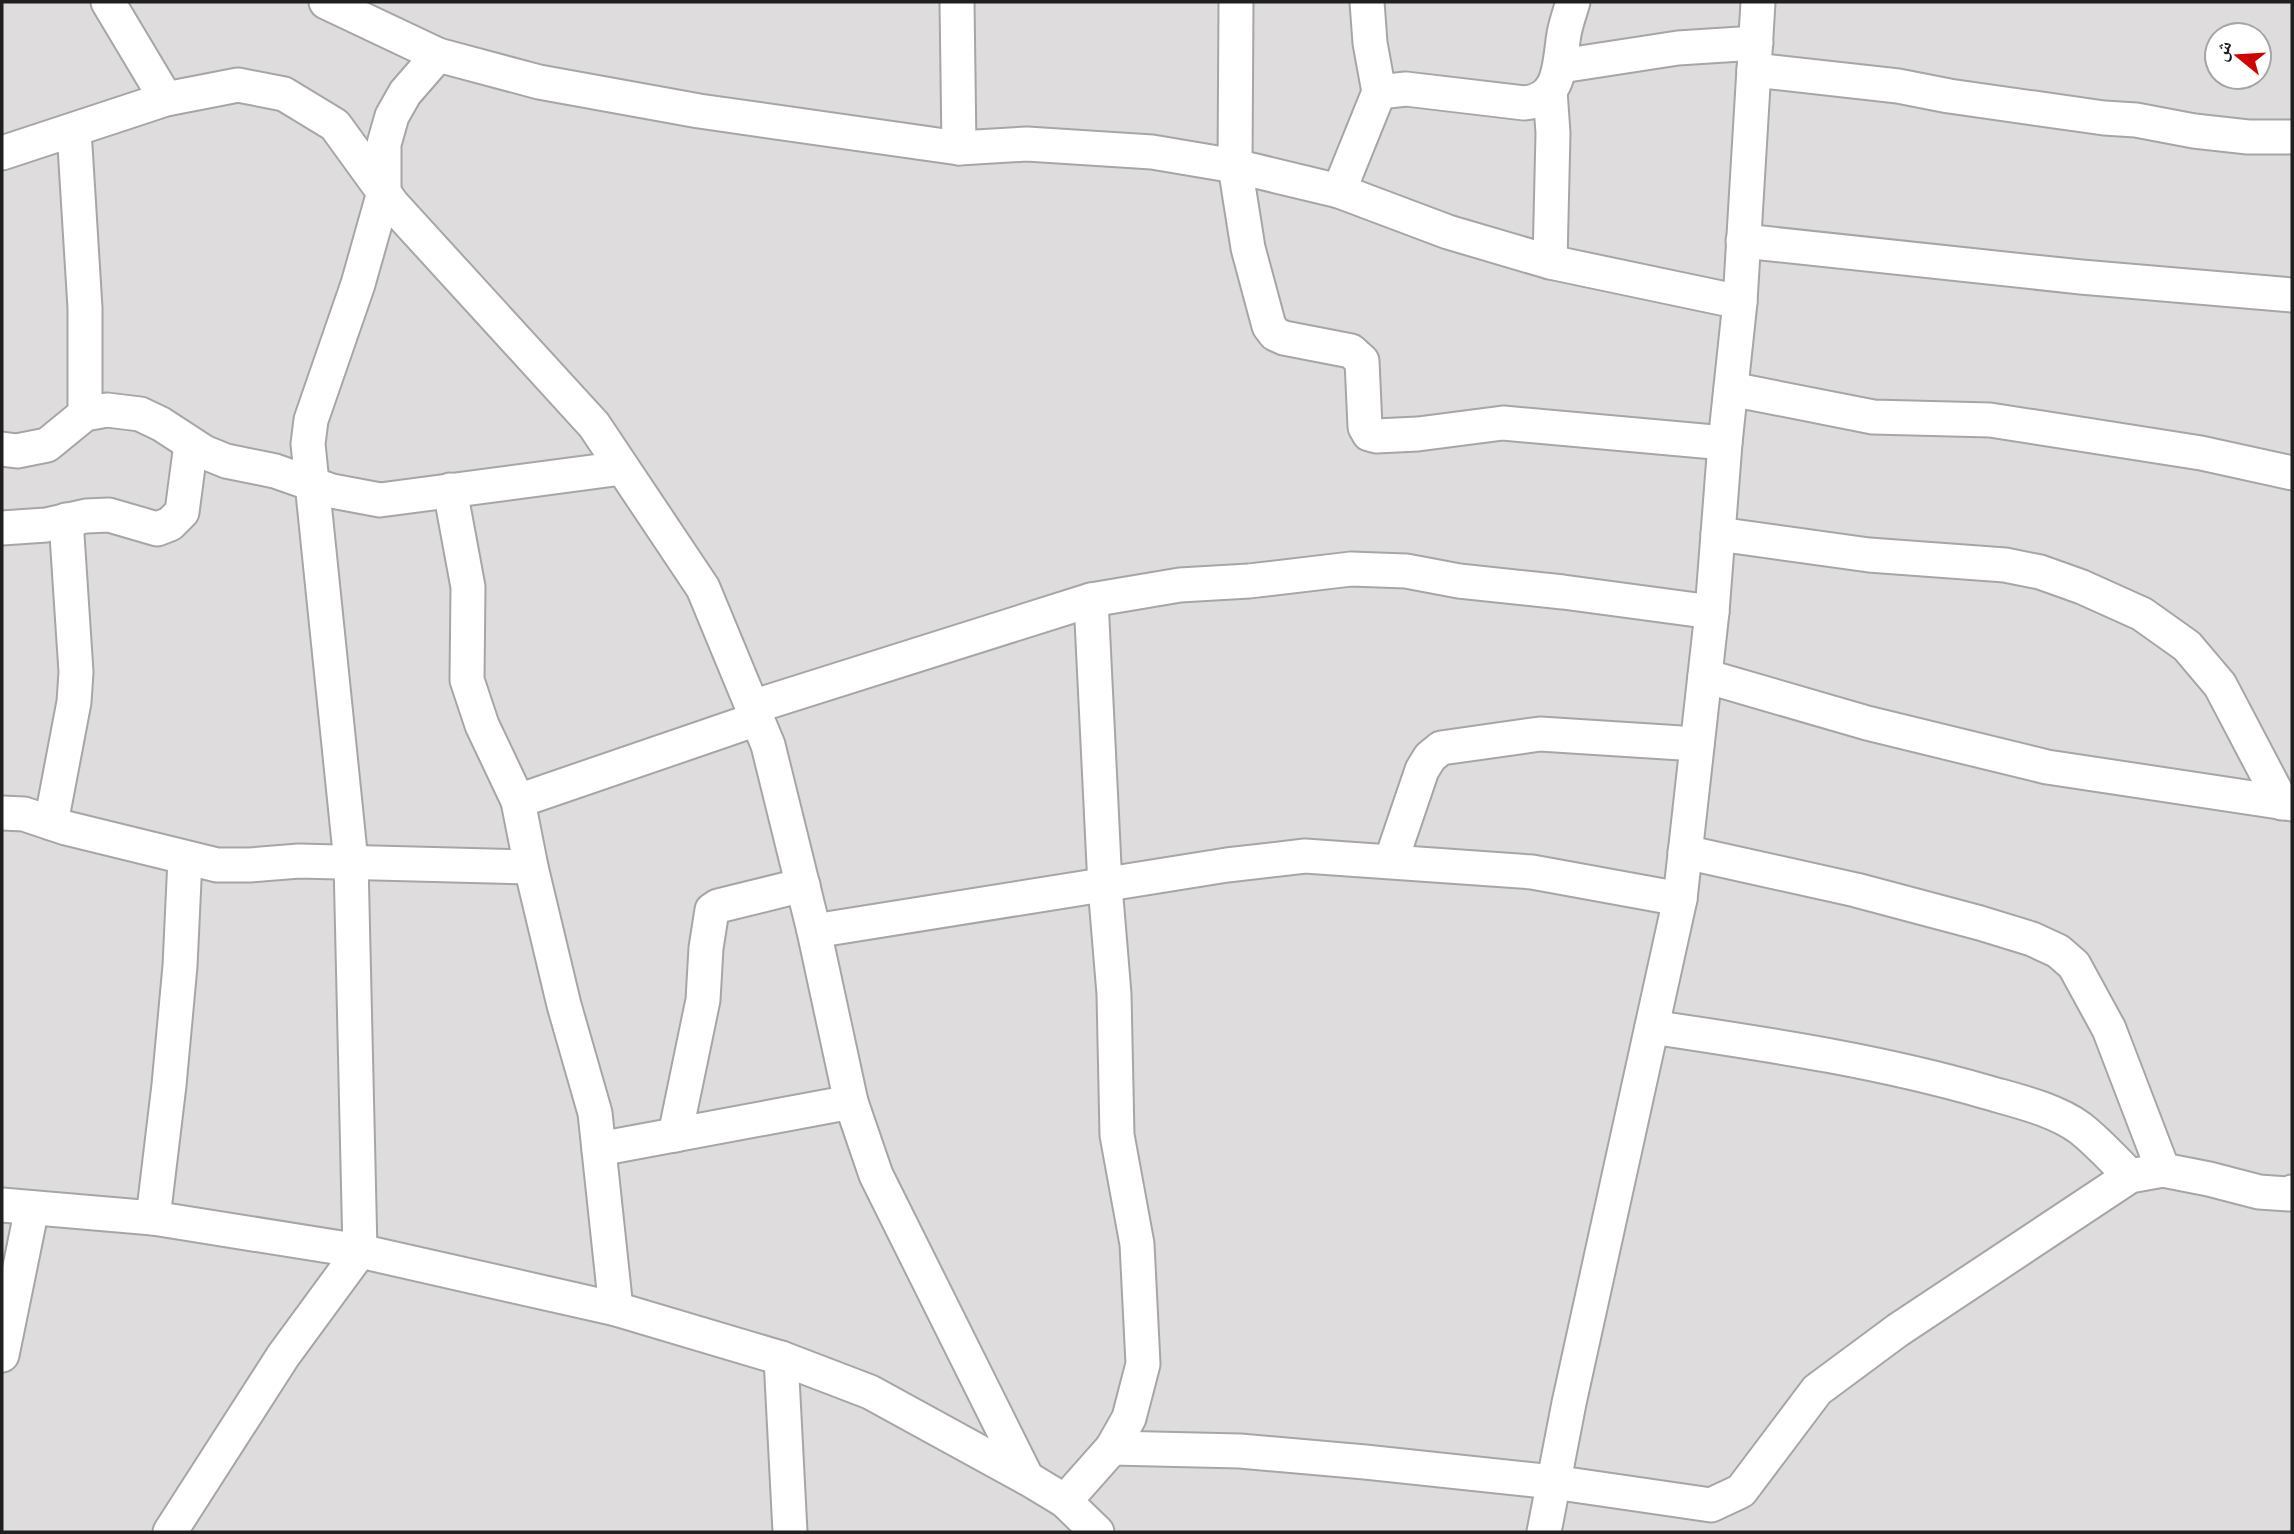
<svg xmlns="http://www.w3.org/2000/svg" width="2294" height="1534" font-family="Quicksand,'Noto Naskh Arabic',sans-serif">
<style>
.residential{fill:#dedcdc;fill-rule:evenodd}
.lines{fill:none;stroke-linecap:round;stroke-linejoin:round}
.street-casing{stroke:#a6a6a6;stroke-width:37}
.street{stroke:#fff;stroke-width:33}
</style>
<rect width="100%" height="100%" fill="#f1ede5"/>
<path class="residential" d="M2,2H2292V1532H2ZM2217,35H2259V77H2217Z"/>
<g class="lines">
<g class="street-casing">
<g id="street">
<path d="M108,2L166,99"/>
<path d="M326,2L438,55L539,82L699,111L959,148L1027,144L1152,152L1235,166L1339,191L1448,232L1550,262L1740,302"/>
<path d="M957,2L959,148"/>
<path d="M1236,2L1235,166L1248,248L1269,326L1275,334L1284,338L1351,351L1362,361L1365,427L1369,434L1376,436L1418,434L1503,423L1725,443"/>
<path d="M1367,2L1370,43L1379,92L1406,89L1524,103C1562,100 1559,63 1564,34C1566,23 1570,12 1573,2"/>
<path d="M1561,66L1678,48L1756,43"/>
<path d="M1754,70L1898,86L1949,96L2104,118L2136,120L2194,131L2248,137H2292"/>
<path d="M74,130L85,308V414"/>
<path d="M2,153L166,99L238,85L284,94L335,125L393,205L594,425L703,588L768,745L814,931L851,1102L876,1175L1027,1478"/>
<path d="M1339,191L1379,92"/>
<path d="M1743,241L2081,277L2292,295"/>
<path d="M1550,262L1553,133L1550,91"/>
<path d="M1731,389L1873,417L1990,420L2201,453L2292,473"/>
<path d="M2,449L17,451L47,445L85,414L107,410L140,414L161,424L204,452L226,461L275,471L332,491L380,500L622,468"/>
<path d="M450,490L468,587L467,680L482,725L518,801L531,867L564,1005L595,1113L616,1309"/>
<path d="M2,528L46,525L86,516L109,515L157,529L170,524L182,512L191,444"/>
<path d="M1718,534L1869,555L2005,565L2040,572L2082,587L2142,614L2187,646L2220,685L2282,803"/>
<path d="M1705,676L1867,723L2047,767L2292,804"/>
<path d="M752,707L1091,600L1180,585L1249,581L1351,569L1406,571L1459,581L1563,592L1712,612"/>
<path d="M518,801L757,719"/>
<path d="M2,813L24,814L66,828L217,865H250L299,861L531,867"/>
<path d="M51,823L74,702L76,672L66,520"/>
<path d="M1685,852L1856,890L1980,923L2032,939L2058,951L2074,965L2109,1029L2163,1170"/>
<path d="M1391,861L1422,770L1430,757L1441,748L1540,734L1697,744"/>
<path d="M814,931L1227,865L1305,856L1532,872L1680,899"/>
<path d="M1652,1027C1764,1044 1876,1060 1986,1092C2017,1101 2054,1109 2080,1128C2098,1142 2114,1160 2130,1176"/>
<path d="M675,1135L703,1000L706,948L712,910L718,906L803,885"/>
<path d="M599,1149L851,1102"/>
<path d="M2,1205L153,1218L360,1251L616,1309L781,1358L870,1392L1027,1478L1065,1501L1097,1532"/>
<path d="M153,1218L169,1085L180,966L185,859"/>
<path d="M2,1355L32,1208"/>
<path d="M781,1358L790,1532"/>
<path d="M1112,1448L1240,1451L1365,1462L1553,1482L1711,1505L1741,1491L1817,1390L1898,1330L2130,1176L2163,1170L2209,1179L2259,1192L2289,1194L2292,1192"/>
<path d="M1065,1501L1112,1448L1129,1418L1143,1364L1137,1244L1117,1135L1114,994L1105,886L1091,600"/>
<path d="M170,1532L283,1356L360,1251L351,862L308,444L311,420L358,284L384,192V144L392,116L405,93L438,55"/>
<path d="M1544,1532L1569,1403L1680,899L1712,612L1725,443L1740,302L1758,2"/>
</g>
</g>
<use href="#street" class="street"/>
</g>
<rect width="2294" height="1534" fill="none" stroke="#1f1f1f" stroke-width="7"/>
<g transform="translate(2238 56) rotate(288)"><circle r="33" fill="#ffffff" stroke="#a5a5a5" stroke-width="2"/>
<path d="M0-5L12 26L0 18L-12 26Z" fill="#cf0400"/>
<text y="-10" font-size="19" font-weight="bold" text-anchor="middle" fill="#1f1f1f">ش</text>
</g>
</svg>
